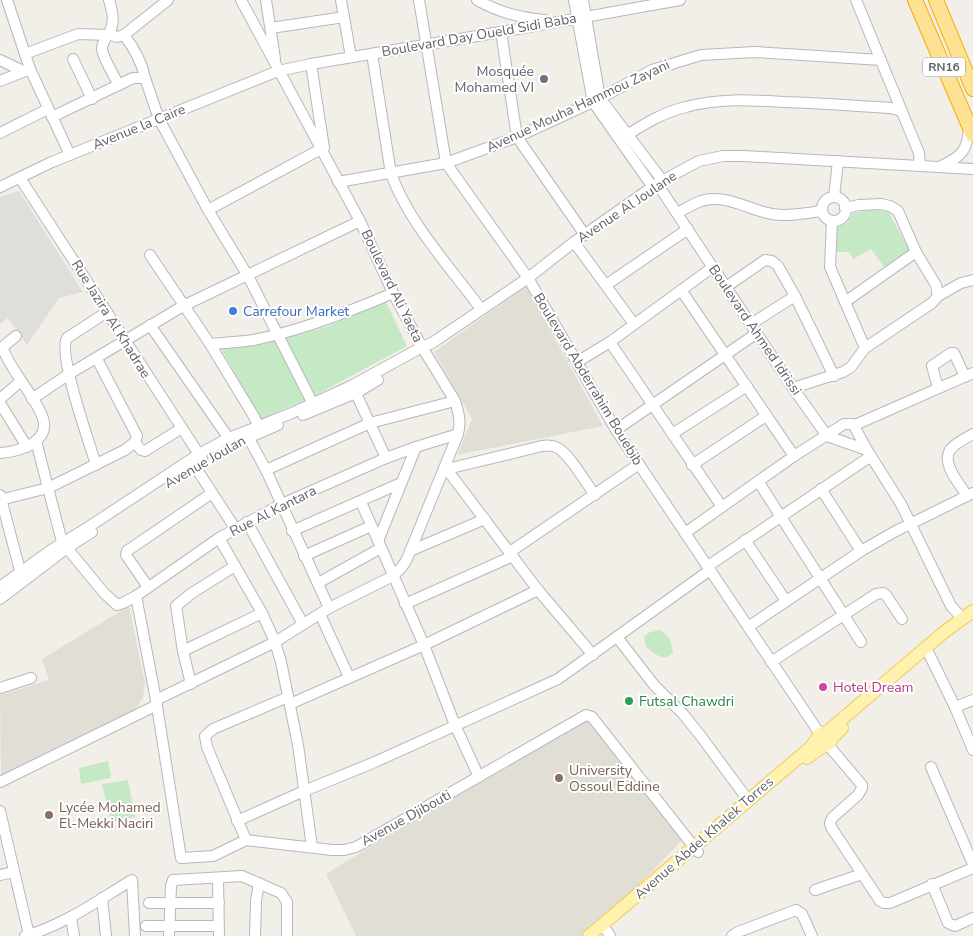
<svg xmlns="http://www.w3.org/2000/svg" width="973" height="936" font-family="'Nunito Sans',sans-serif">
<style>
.industrial{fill:#e0deda}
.education{fill:#e1ded6}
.green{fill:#c5e8c5}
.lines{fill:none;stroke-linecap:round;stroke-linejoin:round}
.minor-casing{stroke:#b5b8bc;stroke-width:12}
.major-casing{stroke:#f2c960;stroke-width:14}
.highway-casing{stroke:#f9ab00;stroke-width:16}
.minor{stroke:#fff;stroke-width:10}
.major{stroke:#fff2af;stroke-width:12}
.highway{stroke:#fde293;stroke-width:14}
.worship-dot{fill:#6b7280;stroke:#fff;stroke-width:2}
.shop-dot{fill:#3f7fe0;stroke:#fff;stroke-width:2}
.hotel-dot{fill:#d1479c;stroke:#fff;stroke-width:2}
.leisure-dot{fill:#2e9e5b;stroke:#fff;stroke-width:2}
.education-dot{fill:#8d6e63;stroke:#fff;stroke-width:2}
.labels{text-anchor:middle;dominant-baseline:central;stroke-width:4;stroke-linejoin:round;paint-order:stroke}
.shield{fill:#fff;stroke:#8f9295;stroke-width:1}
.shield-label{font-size:12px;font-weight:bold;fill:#5f6368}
.street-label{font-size:14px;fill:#5f6368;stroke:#fff}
.worship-label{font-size:14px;fill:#5b616d;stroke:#fff;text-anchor:end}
.shop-label{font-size:14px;fill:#366cbe;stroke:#fff;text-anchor:start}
.hotel-label{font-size:14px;fill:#b23c85;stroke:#fff;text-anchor:start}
.leisure-label{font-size:14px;fill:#27864d;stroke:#fff;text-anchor:start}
.education-label{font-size:14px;fill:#785e54;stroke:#fff;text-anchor:start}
</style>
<rect width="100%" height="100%" fill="#f1efe8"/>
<path class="industrial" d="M19,191L83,292L59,298L27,345L8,318L0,324V197Z"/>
<g class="education">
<path d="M526,286L603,426L457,455L472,419L434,352Z"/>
<path d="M129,606L145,683L143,697L136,709L1,776L0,695L49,680L42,659Z"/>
<path d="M586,715L682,840L591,936H356L326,874Z"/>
</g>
<g class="green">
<path d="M870,210L888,211L909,250L885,268L871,249L853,259L849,252H835L837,228L847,223L853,213Z"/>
<path d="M386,302L407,346L314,396L261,419L220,347L266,343L326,327Z"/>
<path d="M659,630C668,633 673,644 673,653C662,663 655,653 646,647L644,637L648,633Z"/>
<path d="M108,761L111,778L81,784L79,768Z"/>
<path d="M128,780L135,817L111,823L102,784Z"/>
</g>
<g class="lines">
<g class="minor-casing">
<g id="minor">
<path d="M7,0L30,69L70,155"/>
<path d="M109,0C112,10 115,21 110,31C107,37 102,42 102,49C103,58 114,76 119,85"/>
<path d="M266,0L275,59"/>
<path d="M341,0L351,57"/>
<path d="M419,0L446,163L528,278L616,430L820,734"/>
<path d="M477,0C498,12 521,18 545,20"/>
<path d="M574,0L593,102L652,186L657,187"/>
<path d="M583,0L600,98L662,180L661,187"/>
<path d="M856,0L919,153L920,165"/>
<path d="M271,28L344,17"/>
<path d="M501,32L517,137L585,235"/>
<path d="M109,34L117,37L124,35L168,0"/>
<path d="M124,35C134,48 142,62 145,78"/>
<path d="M25,54L78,34L108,35"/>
<path d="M372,54L391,174C409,223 450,267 481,309"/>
<path d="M73,59L92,99"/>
<path d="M0,60L23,71"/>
<path d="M311,64L324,148"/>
<path d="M0,81L30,69"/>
<path d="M52,117L133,78H145L159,119L208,210L248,276L315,408"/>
<path d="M0,133L48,109"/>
<path d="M627,135C646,123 664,112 686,107C718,98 751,100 784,102C820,103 855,106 891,108L901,111"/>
<path d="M941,166C962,157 968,149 969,127"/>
<path d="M20,178L202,459"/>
<path d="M338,182L446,163L517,137L593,102L652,70L701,55L755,52L881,60"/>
<path d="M0,187L52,162L278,71L311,64L501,32L680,0"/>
<path d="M660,188L793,388L827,436L867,450"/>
<path d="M834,197L838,161"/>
<circle cx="834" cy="209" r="12"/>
<path d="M208,210L321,149"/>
<path d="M677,213C685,209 693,204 701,201C724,193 749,210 772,214C788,217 806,213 822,211"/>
<path d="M832,221L830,267L865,348"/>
<path d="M574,242L634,324"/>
<path d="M150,255L210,344L253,415L261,431"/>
<path d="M606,285L688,229"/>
<path d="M726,287L765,260L772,261L778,266L795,296L834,376"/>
<path d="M681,290L794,456"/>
<path d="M938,296L961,283L973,280"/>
<path d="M845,302L916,252"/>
<path d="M751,324L795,296"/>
<path d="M150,325L232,443"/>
<path d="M610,342L722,507"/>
<path d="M210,344C224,343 239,342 253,340C300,331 349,312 393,293"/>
<path d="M0,349L16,336"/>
<path d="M577,362L610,342L713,267"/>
<path d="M353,387L386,458"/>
<path d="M793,388L843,372L851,367L865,348L932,303L938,296L936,285L916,252L898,211L890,206L881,204L859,205L845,208"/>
<path d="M938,388L932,366L951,353H954L965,377"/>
<path d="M0,399L21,381"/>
<path d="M32,399L69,374L183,306L360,221"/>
<path d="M0,403L27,447"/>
<path d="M303,415L356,393L378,380"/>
<path d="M855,425L973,373"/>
<path d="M616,430L757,333"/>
<path d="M672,434L747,386"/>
<path d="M248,437L266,470L329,608"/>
<path d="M36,441L62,542L104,593L117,605L123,603L136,596L219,538L282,504L386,458L416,447L458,434"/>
<path d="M241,441L278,425"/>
<path d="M135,442L141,450L145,451L182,428"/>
<path d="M0,453C16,452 46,444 44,423C43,409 20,381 13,368C9,362 5,354 2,347"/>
<path d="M96,465C90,444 57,353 67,338L107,312"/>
<path d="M194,465L235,528"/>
<path d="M692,465L766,416"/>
<path d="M445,467L538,590L593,655"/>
<path d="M447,469L542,446C548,445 552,445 558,448C571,456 585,482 595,495"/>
<path d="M266,470L370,423L455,401"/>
<path d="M758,481L861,642"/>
<path d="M821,489L861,551"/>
<path d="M0,495L22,578"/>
<path d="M967,496C960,484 941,464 950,450C955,443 966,438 973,434"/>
<path d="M0,500L48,488L125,450L135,442L137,436L97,359"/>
<path d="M361,502L424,645L455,725L479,777"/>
<path d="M247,522L303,624"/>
<path d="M292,531L401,483"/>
<path d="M685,533L794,456L844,424H853L867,450L901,504L951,606L962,618"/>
<path d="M219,538L262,613L275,642L281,662L298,745L312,847"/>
<path d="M745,540L786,601"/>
<path d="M378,541L416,447"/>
<path d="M410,551L485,519"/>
<path d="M510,552L639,464"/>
<path d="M304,556L371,526"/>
<path d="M708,566L871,456"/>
<path d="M318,583L381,548"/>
<path d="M0,587L51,550L90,526L199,454L229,438L292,413L353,385L422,347L432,343L528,278L574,242L658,183L699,161L723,156H744L973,169"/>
<path d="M148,587L126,555L127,551L212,493"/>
<path d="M136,596L156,700L181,858L213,856L246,840L332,850H344L356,847L586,715L592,717L698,852"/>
<path d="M0,599L67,548L92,532"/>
<path d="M405,604L513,556"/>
<path d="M320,614L349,677"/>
<path d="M748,627L861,551L894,532L973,493"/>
<path d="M617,637L654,685L683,714L700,735L748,800"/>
<path d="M183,651L262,613"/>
<path d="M929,654L955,707L973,750"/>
<path d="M771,662L876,594L883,593L886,595L902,619"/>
<path d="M191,684L183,651L176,606L192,593L235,566"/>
<path d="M0,688L31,678"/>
<path d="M156,700L275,642L329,608L393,576L402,567L407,559L458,434C461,422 459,413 455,401L422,347L393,293L360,221L241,0"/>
<path d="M290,704L424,645L538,590"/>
<path d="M955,707L973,700"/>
<path d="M828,745L862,785V788L858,795L832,818L830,823L831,827L880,901L884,903H890L973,868"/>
<path d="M931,767L973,864"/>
<path d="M0,782L157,705"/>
<path d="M0,811L29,935"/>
<path d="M237,821L304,791L375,762L558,679L710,570"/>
<path d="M246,840L207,747L205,736L213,729L288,697"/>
<path d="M0,875L14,872"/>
<path d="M218,878L219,936"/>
<path d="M932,884L948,923L955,926L973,918"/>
<path d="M815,890L862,874"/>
<path d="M102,898L106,936"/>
<path d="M149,903H219"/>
<path d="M71,917L74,936"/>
<path d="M146,926H218"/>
<path d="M607,931L610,936"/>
<path d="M25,936C64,925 97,901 132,880L135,936"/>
<path d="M169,936L171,886L173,880L242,876L281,893L287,902V936"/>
<path d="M255,936L256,901L259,883"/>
<path d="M732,936L738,932L796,910L802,914L812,936"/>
</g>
</g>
<g class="major-casing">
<g id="major">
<path d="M807,758L816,751L830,743L832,738L842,728"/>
<path d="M589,936L811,747L820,734L827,732L834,726L943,633L973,611"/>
</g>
</g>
<g class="highway-casing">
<g id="highway">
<path d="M915,0L973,135"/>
<path d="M936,0L973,89"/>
</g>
</g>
<use href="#minor" class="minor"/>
<use href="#major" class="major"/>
<use href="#highway" class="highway"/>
</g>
<circle class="worship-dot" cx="544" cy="79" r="5"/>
<circle class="shop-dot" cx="233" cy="311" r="5"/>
<circle class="hotel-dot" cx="823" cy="687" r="5"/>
<circle class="leisure-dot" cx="629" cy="701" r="5"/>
<g class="education-dot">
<circle cx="559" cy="778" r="5"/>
<circle cx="49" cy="815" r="5"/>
</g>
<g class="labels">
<rect class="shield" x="923" y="57.5" width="42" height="19" rx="4"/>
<g class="shield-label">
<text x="944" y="67">RN16</text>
</g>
<g class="street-label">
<text transform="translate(479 35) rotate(-10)">Boulevard Day Oueld Sidi Baba</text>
<text transform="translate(578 106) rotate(-25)">Avenue Mouha Hammou Zayani</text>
<text transform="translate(139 127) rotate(-22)">Avenue la Caire</text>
<text transform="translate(627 207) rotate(-34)">Avenue Al Joulane</text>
<text transform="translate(392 286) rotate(64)">Boulevard Ali Yaeta</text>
<text transform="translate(111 319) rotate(58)">Rue Jazira Al Khadrae</text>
<text transform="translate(755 330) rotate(56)">Boulevard Ahmed Idrissi</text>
<text transform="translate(588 379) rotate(59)">Boulevard Abderrahim Bouebib</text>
<text transform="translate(205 462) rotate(-30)">Avenue Joulan</text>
<text transform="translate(273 511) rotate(-27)">Rue Al Kantara</text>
<text transform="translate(406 818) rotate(-29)">Avenue Djibouti</text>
<text transform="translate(704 838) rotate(-41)">Avenue Abdel Khalek Torres</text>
</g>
<g class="worship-label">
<text x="534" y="71">Mosquée<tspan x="534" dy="16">Mohamed VI</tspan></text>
</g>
<g class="shop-label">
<text x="243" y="311">Carrefour Market</text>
</g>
<g class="hotel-label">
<text x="833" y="687">Hotel Dream</text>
</g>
<g class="leisure-label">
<text x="639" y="701">Futsal Chawdri</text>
</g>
<g class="education-label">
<text x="569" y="770">University<tspan x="569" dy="16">Ossoul Eddine</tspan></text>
<text x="59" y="807">Lycée Mohamed<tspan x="59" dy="16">El-Mekki Naciri</tspan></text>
</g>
</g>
</svg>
